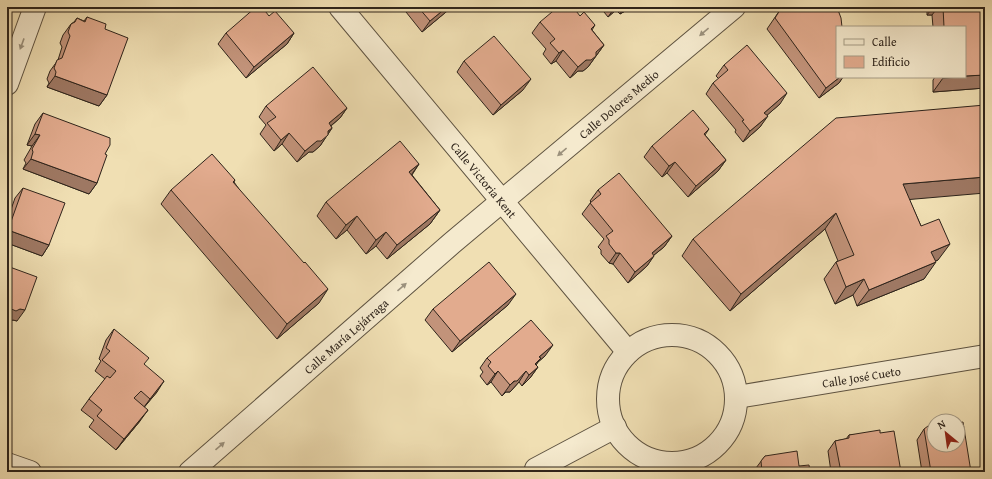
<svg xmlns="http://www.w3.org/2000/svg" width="992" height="479" font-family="'Gentium Book Plus',serif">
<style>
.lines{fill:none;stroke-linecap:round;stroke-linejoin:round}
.street-casing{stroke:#5e5341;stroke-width:24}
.street{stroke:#f5eace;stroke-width:22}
.wall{fill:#c2937a;stroke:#2e241b}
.shaded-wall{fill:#9e7863;stroke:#2e241b}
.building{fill:#e2ab8e;stroke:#2e241b}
.oneway{fill:#9b917d}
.labels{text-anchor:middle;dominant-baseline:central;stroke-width:4;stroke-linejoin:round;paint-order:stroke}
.street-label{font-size:12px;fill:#2e241b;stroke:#f5eace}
</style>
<rect width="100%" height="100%" fill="#f0dfb3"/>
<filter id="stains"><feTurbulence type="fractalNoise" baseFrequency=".005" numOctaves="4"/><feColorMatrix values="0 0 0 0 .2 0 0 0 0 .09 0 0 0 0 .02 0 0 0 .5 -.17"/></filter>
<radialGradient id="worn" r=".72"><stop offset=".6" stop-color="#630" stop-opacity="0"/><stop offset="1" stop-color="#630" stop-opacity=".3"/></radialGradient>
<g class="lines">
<g class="street-casing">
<g id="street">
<path id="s1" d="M340,7L628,352"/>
<path d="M7,84L35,7"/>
<circle cx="672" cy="399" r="64"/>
<path id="s2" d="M737,397L985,356"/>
<path d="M7,464L30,472"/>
<path d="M536,469L615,427"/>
<path id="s3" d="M190,472L452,243L734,7"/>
</g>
</g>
<use href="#street" class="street"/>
</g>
<g class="wall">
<path d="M402,7H452L422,32Z"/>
<path d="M600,7H632L620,14L616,10L608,17Z"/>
<path d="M782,7L840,77H843L839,83L819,98L767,29Z"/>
<path d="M927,7H985V88L933,92V80L935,77H965V27H933L932,15H927Z"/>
<path d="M269,16L294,33L287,44L246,78L218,44L226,33Z"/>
<path d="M580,16L595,25L592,30L604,45L588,67L583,71H578L570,78L556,61L551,64L543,54L546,49L532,33L540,22Z"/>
<path d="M87,17L105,29L107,95L99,106L47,87L49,83L47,79L50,71L58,60L62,47L60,43L63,35L71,24L74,22L77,18L84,21Z"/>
<path d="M464,61L523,90L493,115L457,72Z"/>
<path d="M724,65L780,104L767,115L760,127L743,142L735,132L736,130L706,94L713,83L719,79L716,76Z"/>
<path d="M266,106L347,108L340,118L331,126L332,128L320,146L313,152H309L297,162L282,144L274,151L260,134L266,125L259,117Z"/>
<path d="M43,113L105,154L97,183L89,194L23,169L26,163L24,160L32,146L27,145L35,124Z"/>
<path d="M709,129L705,135L726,160L718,171L688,197L667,173L662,177L644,157L652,146Z"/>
<path d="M419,164L412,175L440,210L430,224L387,259L376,246L366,254L347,230L336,239L317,216L326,202Z"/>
<path d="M235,180L234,182L319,303L277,339L161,204L171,190Z"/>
<path d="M23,188L49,245L42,256L7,243V221L15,198Z"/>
<path d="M598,190L672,236L664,247L654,255L647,266L628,283L613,264L609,263L601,254V250L598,247L604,239L582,214L591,202L590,201Z"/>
<path d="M909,199L921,226L938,260L935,261L924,279L857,306L853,295L835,304L824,279L836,262L838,261L825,229L730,311L682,256L693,239Z"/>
<path d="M7,266L17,321L13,320L9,321H7Z"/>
<path d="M508,305L452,352L425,320L433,309Z"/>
<path d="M114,329L144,365L157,392L144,407L140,421L116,450L89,427L94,420L81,410L89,399L105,379L95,371L101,361L99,359L106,340Z"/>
<path d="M545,356L538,362L536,365L538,367L530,378L522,386L519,382L510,392H506L502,396L491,382L487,385L480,376L483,372L480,368L487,358Z"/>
<path d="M924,429L971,472H922L917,440Z"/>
<path d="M880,433L901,472H831L828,451L835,441L846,439L849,435Z"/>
<path d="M765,456L799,466L810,472H753Z"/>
</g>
<g class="shaded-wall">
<path d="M447,7H452L422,32L430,21Z"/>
<path d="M615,7H618L616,10L608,17Z"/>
<path d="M624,7H632L620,14Z"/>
<path d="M933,7H938L932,15H927Z"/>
<path d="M294,33L287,44L246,78L254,67Z"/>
<path d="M604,45L588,67L583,71H578L570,78L578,67Z"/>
<path d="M563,50L556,61L551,64L559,53Z"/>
<path d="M985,75V88L933,92L943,78L965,77V76Z"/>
<path d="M55,76L107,95L99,106L47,87Z"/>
<path d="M840,77H843L839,83L819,98L826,88Z"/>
<path d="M531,79L523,90L493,115L501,105Z"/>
<path d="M787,93L780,104L757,124L764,113Z"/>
<path d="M347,108L340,118L321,134L329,123Z"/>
<path d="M768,116L760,127L743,142L750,131Z"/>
<path d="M332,128L320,146L313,152H309L297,162L305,151Z"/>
<path d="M289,133L282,144L274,151L281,140Z"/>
<path d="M35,134L40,135L32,146L27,145Z"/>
<path d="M31,159L97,183L89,194L23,169Z"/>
<path d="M726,160L718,171L688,197L696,186Z"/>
<path d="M675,162L667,173L662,177L669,166Z"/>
<path d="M419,164L409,178V172Z"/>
<path d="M985,177V193L892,201L903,184Z"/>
<path d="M440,210L430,224L387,259L397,245Z"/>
<path d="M836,213L825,229L730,311L741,294Z"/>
<path d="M357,216L347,230L336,239L346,225Z"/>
<path d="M7,230H8L49,245L42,256L7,243Z"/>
<path d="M386,232L376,246L366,254L376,240Z"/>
<path d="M672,236L664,247L644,263L652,253Z"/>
<path d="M950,244L938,260L920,268L931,252Z"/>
<path d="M616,253H620L613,264L609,263Z"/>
<path d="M654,256L647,266L628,283L635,272Z"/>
<path d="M936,262L924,279L857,306L869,290Z"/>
<path d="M864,279L853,295L835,304L846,287Z"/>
<path d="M328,289L319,303L277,339L287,324Z"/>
<path d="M516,294L508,305L452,352L460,341Z"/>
<path d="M9,308L20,309L25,310L17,321L13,320L9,321H7V311Z"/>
<path d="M553,345L545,356L538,362L533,369L528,373L539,357Z"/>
<path d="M538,367L530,378L522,386L529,375Z"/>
<path d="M498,371L491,382L487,385L495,374Z"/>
<path d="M526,371L519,382L510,392H506L502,396L510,385Z"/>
<path d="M164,381L157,392L142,410L150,399Z"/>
<path d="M148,410L140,421L116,450L124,439Z"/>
</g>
<g class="building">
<path d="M256,7H262L269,16L275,11L294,33L254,67L226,33Z"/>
<path d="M418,7H447L430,21Z"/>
<path d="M558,7H573L580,16L584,12L595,25L591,29L604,45L596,52V56L591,60H586L578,67L563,50L559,53L550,43L555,39L540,22Z"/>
<path d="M782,7H836L838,10L841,18L842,27H837V77H840L826,88L775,18Z"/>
<path d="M943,7H985V75L965,76V27H944Z"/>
<path d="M87,17L106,24L105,29L128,38L107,95L55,76L56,72L54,68L57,60L62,58L70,36L68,32L71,24L75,22L77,18L85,22Z"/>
<path d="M494,36L531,79L501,105L464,61Z"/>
<path d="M747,45L787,93L764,113L768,116L750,131L742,121L744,120L713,83L728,70L724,65Z"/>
<path d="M313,67L347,108L329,123L332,128L328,131V135L321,141H317L305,151L289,133L281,140L267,123L276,117L266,106Z"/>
<path d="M943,77H957L943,78Z"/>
<path d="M985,105V177L903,184L921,226L939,219L950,244L931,252L936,262L869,290L864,279L846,287L836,262L854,255L836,213L741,294L693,239L836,118Z"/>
<path d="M693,110L709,129L704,134L726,160L696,186L675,162L669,166L652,146Z"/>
<path d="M43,113L110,138V145L105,154L107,155L97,183L31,159L33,152L32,149L40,135L35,134Z"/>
<path d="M400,141L419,164L409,172L440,210L397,245L386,232L376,240L357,216L346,225L326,202Z"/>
<path d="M212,154L235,180L233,182L304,263L305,262L328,289L287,324L171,190Z"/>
<path d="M619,173L672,236L652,253L654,256L635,272L620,253H616L609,244V240L606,236L613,231L590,203L601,194L598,190Z"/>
<path d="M23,188L65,203L49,245L8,230Z"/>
<path d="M489,262L516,294L460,341L433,309Z"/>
<path d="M7,266L37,277L25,310L20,309L16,311L9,308L7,304Z"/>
<path d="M531,320L553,345L539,357L541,358L535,364L538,367L529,375L526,371L517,381H514L510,385L498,371L495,374L488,366L491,362L487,358Z"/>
<path d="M114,329L149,358L144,364L164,381L150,399L141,391L134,398L148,410L124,439L97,416L102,410L89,399L107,376L110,378L116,371L102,360L110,351L106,348Z"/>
<path d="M963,422L971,472H931L924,429L928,426L934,424V445H958V423Z"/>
<path d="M880,430V433L894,431L901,472H841L835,441L849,438V435Z"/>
<path d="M797,451L799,466L809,465L810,472H762L761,461L765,456Z"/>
</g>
<defs><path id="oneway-solid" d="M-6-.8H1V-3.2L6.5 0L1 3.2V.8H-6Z"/></defs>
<g class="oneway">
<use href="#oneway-solid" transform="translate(704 32) rotate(140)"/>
<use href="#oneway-solid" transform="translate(22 44) rotate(110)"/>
<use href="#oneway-solid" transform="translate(562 152) rotate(140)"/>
<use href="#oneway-solid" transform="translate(402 287) rotate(-41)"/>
<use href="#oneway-solid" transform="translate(220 446) rotate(-41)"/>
</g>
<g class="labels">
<g class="street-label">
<text stroke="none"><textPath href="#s3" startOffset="565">Calle Dolores Medio</textPath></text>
<text stroke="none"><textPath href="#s1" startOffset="225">Calle Victoria Kent</textPath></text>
<text stroke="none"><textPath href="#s3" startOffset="207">Calle María Lejárraga</textPath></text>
<text stroke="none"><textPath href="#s2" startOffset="126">Calle José Cueto</textPath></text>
</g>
</g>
<rect width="992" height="479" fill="none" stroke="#f0dfb3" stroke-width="24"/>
<rect x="8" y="8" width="976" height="463" fill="none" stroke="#2e241b" stroke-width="2"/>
<rect x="12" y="12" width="968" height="455" fill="none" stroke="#2e241b"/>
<rect x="836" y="26" width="130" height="52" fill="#f5eace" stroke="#a59b86"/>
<rect x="844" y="39" width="20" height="6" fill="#f5eace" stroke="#a59b86"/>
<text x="872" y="46" font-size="12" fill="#2e241b">Calle</text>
<rect x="844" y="56" width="20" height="12" fill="#e2ab8e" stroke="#a59b86"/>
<text x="872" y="66" font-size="12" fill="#2e241b">Edificio</text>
<g transform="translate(946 433) rotate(331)"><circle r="19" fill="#f5eace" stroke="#a59b86"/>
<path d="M0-3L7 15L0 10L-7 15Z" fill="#8f2418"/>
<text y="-6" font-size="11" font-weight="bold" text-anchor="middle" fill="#2e241b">N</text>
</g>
<rect width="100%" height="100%" filter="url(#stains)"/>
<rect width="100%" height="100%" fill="url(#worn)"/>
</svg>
